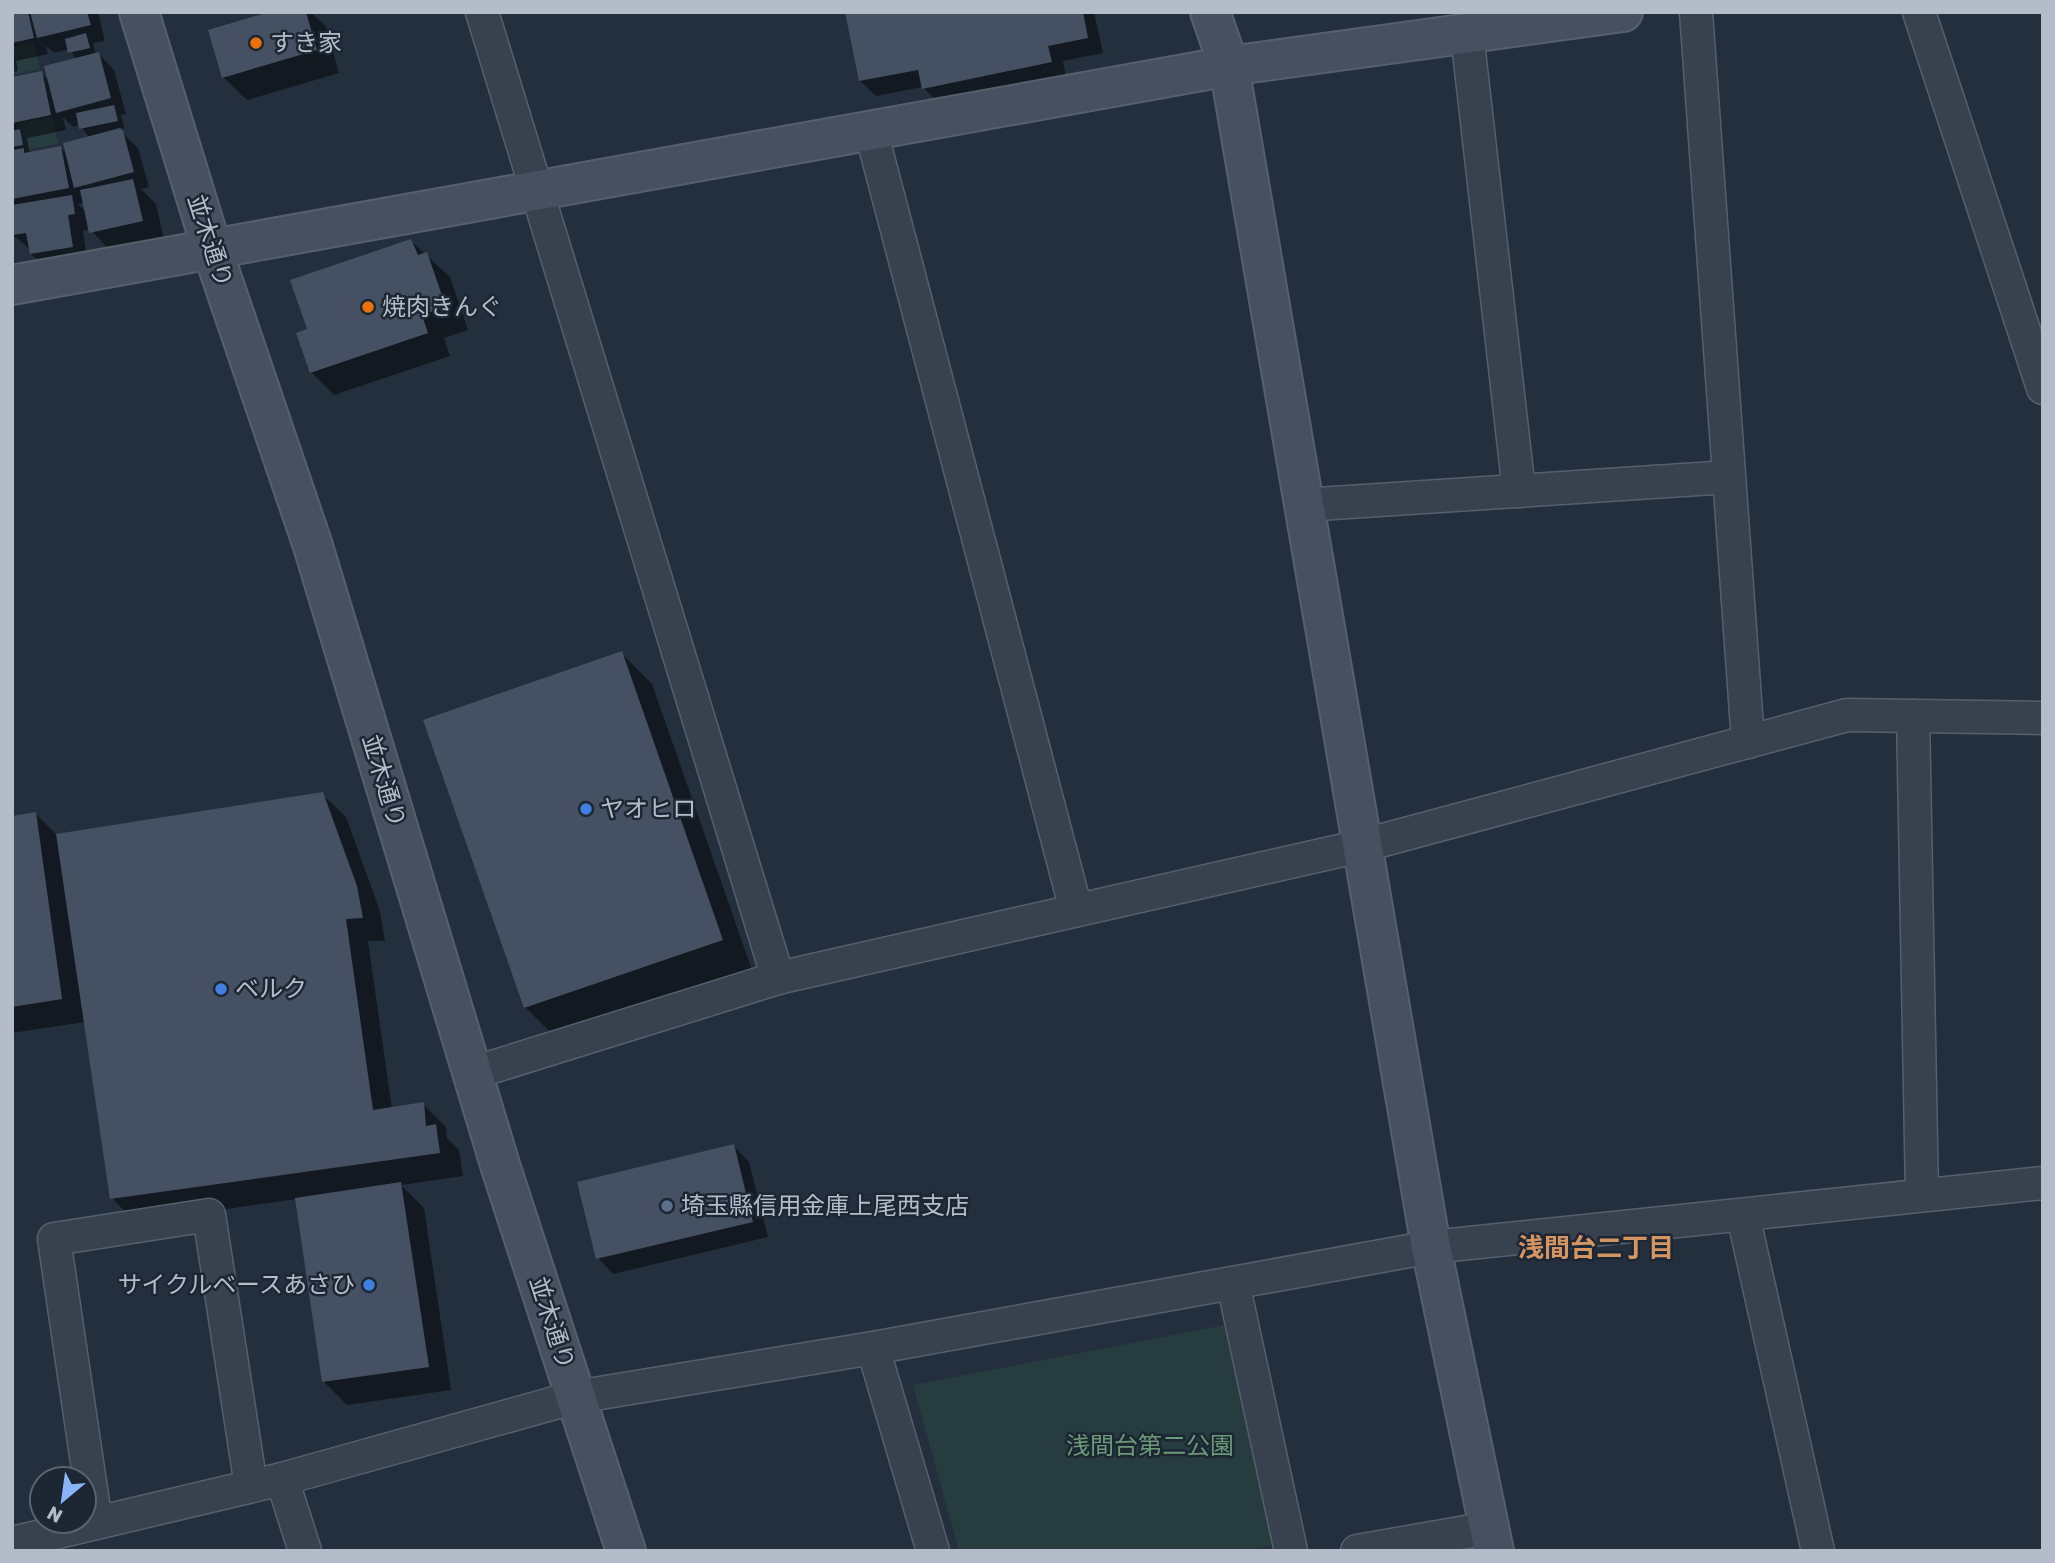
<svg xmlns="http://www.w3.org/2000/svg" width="2055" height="1563" font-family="Rubik,'Noto Sans JP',sans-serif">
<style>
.green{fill:#263c3f}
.shadow{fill:#0007;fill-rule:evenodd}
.building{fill:#455162}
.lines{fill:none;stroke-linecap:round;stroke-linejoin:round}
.street-casing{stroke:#565f6c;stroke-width:35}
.secondary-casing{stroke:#565f6c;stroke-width:42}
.street{stroke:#38414e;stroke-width:32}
.secondary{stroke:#465061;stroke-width:38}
.food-dot{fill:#e8710a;stroke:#1d2633;stroke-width:2.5}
.shop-dot{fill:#3f7fe0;stroke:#1d2633;stroke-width:2.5}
.service-dot{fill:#5c6f8a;stroke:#1d2633;stroke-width:2.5}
.labels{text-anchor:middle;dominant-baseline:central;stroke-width:5;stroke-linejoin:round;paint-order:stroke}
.poi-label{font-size:24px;fill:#b4bcc9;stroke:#1d2633;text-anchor:start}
.street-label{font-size:24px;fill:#b4bcc9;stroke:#1d2633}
.park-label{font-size:24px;fill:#6b9a76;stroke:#1d2633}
.neighbourhood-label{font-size:26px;font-weight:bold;fill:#d59563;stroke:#1d2633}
</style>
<rect width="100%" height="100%" fill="#242f3e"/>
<g class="green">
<path d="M34,42L40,69L12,75V66L15,65L12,47Z"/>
<path d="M53,117L58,144L26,150L20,123Z"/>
<path d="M1230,1324L1278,1545L1241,1551H959L913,1385Z"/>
</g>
<g class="shadow">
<path d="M12,12H98L105,41L93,43L96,55L99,54L114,70L126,114L121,115L124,128L118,129L138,148L149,187L141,189L156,204L165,244L114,255L90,229L83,231L88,263L47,269L31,254V250L13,235L12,79L41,73L50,82L77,60L69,49L54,53L46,46L48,54L16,61L18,71L12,72ZM63,117L73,127L80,125L90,138L68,155L61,148L30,154L27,138L66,130ZM84,203L86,212L78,204Z"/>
<path d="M275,12H311L326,27L339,73L247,100L223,77Z"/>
<path d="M847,12H1094L1103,53L1063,61L1066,78L939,103L922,87L876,96L860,81Z"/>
<path d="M411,241L450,277L468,330L444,338L450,356L334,395L311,372Z"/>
<path d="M621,653L652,684L752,970L556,1038L525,1007Z"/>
<path d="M322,794L346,817L380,911L385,941H368L392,1109L423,1104L446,1127L447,1138L459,1150L463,1176L401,1185L424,1208L451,1390L347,1405L324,1382L297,1199L135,1222L112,1198L85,1022L12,1033V817L36,814L58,836Z"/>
<path d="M734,1146L749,1162L768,1237L613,1274L598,1258Z"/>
</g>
<g class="building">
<path d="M12,12H28L34,38L12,43Z"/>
<path d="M30,12H87L91,25L37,38Z"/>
<path d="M269,12H306L317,50L222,78L208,30Z"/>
<path d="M845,12H1083L1088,38L1048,46L1052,62L922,89L918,70L859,81Z"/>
<path d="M86,33L90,48L68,53L65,39Z"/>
<path d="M99,52L111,98L56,113L44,66Z"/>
<path d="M42,71L51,115L12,123V77Z"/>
<path d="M114,105L118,121L79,129L76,113Z"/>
<path d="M120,128L123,131L134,172L74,188L63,143Z"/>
<path d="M20,129L23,145L12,147V131Z"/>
<path d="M61,146L69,188L12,199V150L24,148V153Z"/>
<path d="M133,179L143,221L89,233L80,190Z"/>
<path d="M72,195L75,214L68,215L73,247L30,254L26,233L12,235V205Z"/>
<path d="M411,239L418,255L427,252L446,307L422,315L428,333L310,373L296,333L307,329L290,280Z"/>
<path d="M622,651L723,940L524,1008L423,720Z"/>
<path d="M323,792L357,886L363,918L346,919L373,1110L424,1102L426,1126L436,1124L440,1153L110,1199L56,834Z"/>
<path d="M36,812L62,999L12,1007V816Z"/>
<path d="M734,1144L753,1222L596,1259L577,1182Z"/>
<path d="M401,1182L429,1367L322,1382L295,1198Z"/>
</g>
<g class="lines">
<g class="street-casing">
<g id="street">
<path d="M482,12L778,978"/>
<path d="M1696,12L1748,742"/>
<path d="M1919,12L2043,388"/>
<path d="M1467,34L1519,491"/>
<path d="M871,131L1076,910"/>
<path d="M1303,505L1729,477"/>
<path d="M1913,716L1922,1195"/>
<path d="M473,1073L778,978L1361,846L1847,715L2043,718"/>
<path d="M1743,1215L1818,1551"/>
<path d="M1233,1283L1291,1551"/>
<path d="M873,1348L933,1551"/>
<path d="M282,1479L305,1551"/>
<path d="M96,1523L54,1239L209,1215L251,1486"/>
<path d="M12,1543L282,1479L576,1397L873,1348L1431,1247L2043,1183"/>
<path d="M1357,1551L1489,1528"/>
</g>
</g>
<g class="secondary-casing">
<g id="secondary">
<path d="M139,12L212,249L313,546L501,1168L626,1551"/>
<path d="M1210,12L1229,66L1431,1247L1494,1551"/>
<path d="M12,285L1229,66L1623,12"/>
</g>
</g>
<use href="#street" class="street"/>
<use href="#secondary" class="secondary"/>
</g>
<g class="food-dot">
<circle cx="256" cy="43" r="7"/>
<circle cx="368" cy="307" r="7"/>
</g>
<g class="shop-dot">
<circle cx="586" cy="809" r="7"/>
<circle cx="221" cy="989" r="7"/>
<circle cx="369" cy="1285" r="7"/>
</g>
<circle class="service-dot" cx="667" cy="1206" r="7"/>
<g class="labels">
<g class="poi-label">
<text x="270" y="43">すき家</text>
<text x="382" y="307">焼肉きんぐ</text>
<text x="600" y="809">ヤオヒロ</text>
<text x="235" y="989">ベルク</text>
<text x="681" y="1206">埼玉縣信用金庫上尾西支店</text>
<text x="355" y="1285" text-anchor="end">サイクルベースあさひ</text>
</g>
<g class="street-label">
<text transform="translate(210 241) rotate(72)">並木通り</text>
<text transform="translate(384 781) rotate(73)">並木通り</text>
<text transform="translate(552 1323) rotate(72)">並木通り</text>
</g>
<g class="park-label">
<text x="1150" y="1446">浅間台第二公園</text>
</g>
<g class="neighbourhood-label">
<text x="1596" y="1248">浅間台二丁目</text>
</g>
</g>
<rect width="2055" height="1563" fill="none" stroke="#b4bcc9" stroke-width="28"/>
<g transform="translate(63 1500) rotate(209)"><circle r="33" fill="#1d2633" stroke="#59626f" stroke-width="2"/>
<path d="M0-5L12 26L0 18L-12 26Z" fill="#8ab4f8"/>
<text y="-10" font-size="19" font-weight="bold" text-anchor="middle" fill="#b4bcc9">N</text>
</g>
</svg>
